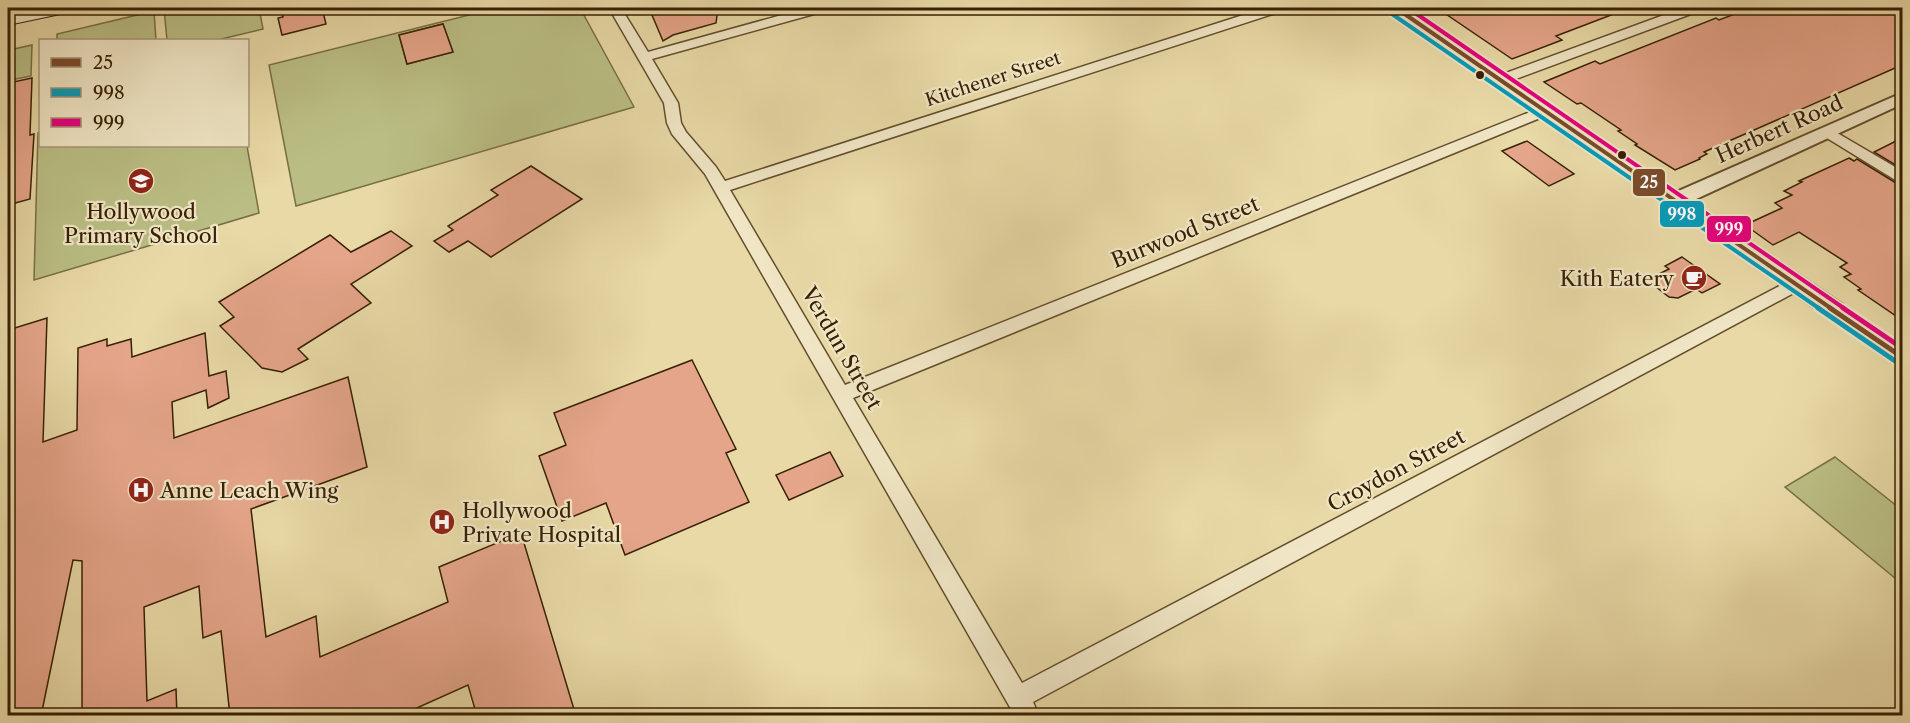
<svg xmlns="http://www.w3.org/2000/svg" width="1910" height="723" font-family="'Libre Caslon Text',serif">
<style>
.green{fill:#babe84;stroke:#796f44;stroke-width:1.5;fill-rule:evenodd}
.building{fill:#e5a58a;stroke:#382004;stroke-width:1.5}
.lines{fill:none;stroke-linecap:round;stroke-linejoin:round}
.minor-casing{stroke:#644e2c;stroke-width:3}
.tertiary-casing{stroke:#644e2c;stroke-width:4}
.secondary-casing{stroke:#382004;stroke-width:2}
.minor{fill:#f0e6c5;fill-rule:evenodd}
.tertiary{fill:#f0e6c5;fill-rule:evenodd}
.secondary{fill:#f0e6c5;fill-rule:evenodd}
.bus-1-far1-casing{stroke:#f0e6c5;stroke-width:8}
.bus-1-casing{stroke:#f0e6c5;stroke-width:10}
.bus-2-far1-casing{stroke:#f0e6c5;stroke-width:8}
.bus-2-casing{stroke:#f0e6c5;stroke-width:10}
.bus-3-far1-casing{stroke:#f0e6c5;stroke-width:8}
.bus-3-casing{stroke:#f0e6c5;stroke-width:10}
.bus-1-far1{stroke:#7a4b2a;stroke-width:4}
.bus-1{stroke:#7a4b2a;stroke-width:5}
.bus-2-far1{stroke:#069bba;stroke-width:4}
.bus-2{stroke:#069bba;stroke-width:5}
.bus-3-far1{stroke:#e5007d;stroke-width:4}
.bus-3{stroke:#e5007d;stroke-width:5}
.bus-dot{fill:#382004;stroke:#f0e6c5;stroke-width:2}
.labels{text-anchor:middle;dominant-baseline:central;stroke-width:4.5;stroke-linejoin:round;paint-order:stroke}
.far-street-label{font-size:18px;fill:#382004;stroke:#f0e6c5}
.street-label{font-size:21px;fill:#382004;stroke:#f0e6c5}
.poi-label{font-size:21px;fill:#382004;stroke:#f0e6c5;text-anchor:start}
.line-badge{stroke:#f0e6c5;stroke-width:2}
.badge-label{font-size:16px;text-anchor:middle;font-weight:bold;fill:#fff}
</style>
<rect width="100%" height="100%" fill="#e8d9a6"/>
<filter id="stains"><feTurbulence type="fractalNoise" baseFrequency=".00333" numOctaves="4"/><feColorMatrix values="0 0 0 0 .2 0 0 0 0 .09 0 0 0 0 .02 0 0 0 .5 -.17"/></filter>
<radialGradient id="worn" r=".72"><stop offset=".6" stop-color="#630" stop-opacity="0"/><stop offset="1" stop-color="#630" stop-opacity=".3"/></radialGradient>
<g class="green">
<path d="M171,8H259L263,29L217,40H167L164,9Z"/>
<path d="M497,8H580L634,107L296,206L269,65ZM443,24L453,52L407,64L399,35Z"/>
<path d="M154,11L156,40H57V34Z"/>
<path d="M32,45L31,76L11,80L12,76L8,77V55L13,53L14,49Z"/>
<path d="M40,132V146H247L259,213L34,280L38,133Z"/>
<path d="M1835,457L1902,510V584L1785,487Z"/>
</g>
<g class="building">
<path d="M281,8H322L326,24L282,35L278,18L283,17Z"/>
<path d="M649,8H718L716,23L673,35L663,41Z"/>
<path d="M1437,8H1626L1627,9L1556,36L1562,40L1512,59Z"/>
<path d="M1751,8H1902V65L1704,152L1707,154L1699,158L1700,159L1675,170L1635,145L1637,144L1618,131L1621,130L1581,103L1577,104L1544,82L1595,61L1600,64L1716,18L1719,20Z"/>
<path d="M443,24L453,52L407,64L399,35Z"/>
<path d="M32,78L30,135L34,134L30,199L8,205V113L11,112L13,82Z"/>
<path d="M1902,138V169L1874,152Z"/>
<path d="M1527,141L1574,174L1549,186L1502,151Z"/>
<path d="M1849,158L1854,161L1857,159L1896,183L1902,184V320L1858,290L1861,289L1844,277L1851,274L1840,267L1847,263L1799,232L1773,245L1745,225L1782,208L1775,203L1792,195L1784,191L1802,182L1799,181Z"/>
<path d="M531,166L582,199L491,257L468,241L449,252L434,241L453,230L448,226L498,195L491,190Z"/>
<path d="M391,231L412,246L351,284L371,303L298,349L308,359L282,372L262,368L220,326L234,317L219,302L330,235L351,252Z"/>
<path d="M1682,257L1720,284L1702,293L1696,289L1678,298L1669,297L1647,280L1669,269L1665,266Z"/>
<path d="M47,318L43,442L77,430L78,348L107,339V346L131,339L132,357L205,333L209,376L226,371L229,398L208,408L206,390L172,402L174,438L348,377L367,467L251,509L266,637L316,616L320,657L448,602L439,567L521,533L576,716H477L468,685L399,716H230L221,631L203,638L199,586L144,607L147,701L176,689L177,716H82V561L73,560L41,716H8V645L12,595L8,597V330Z"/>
<path d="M692,360L736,449L726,453L749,502L625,555L606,503L562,521L539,456L566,445L554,413Z"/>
<path d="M830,452L843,476L789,500L776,475Z"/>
</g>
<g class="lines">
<g class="minor-casing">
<g id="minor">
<path d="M609,8H621L648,52L807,8H826L825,11L652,59L678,103L681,123L686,132L716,167L725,181L1265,8H1283L1282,11L730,190L845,385L1540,108L1545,107L1552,111L1550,114L853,398L1022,683L1791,280H1803L1805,284L1803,288L1033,702L1039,716H1015L705,174L672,134L667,123L664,103Z"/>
<path d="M1683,8H1700L1699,11L1505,83H1495L1493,80L1495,77Z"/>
<path d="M1827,127L1902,171V182L1897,181L1822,135L1820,132L1822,129Z"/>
</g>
</g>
<g class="tertiary-casing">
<path id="tertiary" d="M1902,93V104L1681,206L1674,208L1667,206L1664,201L1667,196Z"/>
</g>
<g class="secondary-casing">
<g id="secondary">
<path d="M41,8H73L70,12L8,25V15Z"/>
<path d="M1387,8H1407L1902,344V367L1893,364Z"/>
</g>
</g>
<use href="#minor" class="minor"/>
<use href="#tertiary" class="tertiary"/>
<use href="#secondary" class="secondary"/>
<g class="bus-1-far1-casing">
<path id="bus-1-far1" d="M1396,8L1832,309"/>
</g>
<g class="bus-1-casing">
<path id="bus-1" d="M1830,308L1902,357"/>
</g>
<g class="bus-2-far1-casing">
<path id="bus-2-far1" d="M1392,14L1820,309"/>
</g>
<g class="bus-2-casing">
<path id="bus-2" d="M1818,308L1898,363"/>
</g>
<g class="bus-3-far1-casing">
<path id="bus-3-far1" d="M1408,8L1845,309"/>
</g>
<g class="bus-3-casing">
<path id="bus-3" d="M1843,308L1902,348"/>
</g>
<use href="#bus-1-far1" class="bus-1-far1"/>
<use href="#bus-1" class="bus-1"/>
<use href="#bus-2-far1" class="bus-2-far1"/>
<use href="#bus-2" class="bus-2"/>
<use href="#bus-3-far1" class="bus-3-far1"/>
<use href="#bus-3" class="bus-3"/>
</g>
<defs>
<g id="school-disc" transform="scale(1.35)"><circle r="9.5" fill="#8f2418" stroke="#f0e6c5"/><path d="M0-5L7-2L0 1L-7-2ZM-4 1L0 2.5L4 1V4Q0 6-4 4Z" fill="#fff"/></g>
<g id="cafe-disc" transform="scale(1.35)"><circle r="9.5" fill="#8f2418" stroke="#f0e6c5"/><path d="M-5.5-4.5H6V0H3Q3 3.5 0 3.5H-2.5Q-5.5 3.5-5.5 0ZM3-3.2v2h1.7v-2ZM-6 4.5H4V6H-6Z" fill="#fff"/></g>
<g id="hospital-disc" transform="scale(1.35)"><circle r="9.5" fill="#8f2418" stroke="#f0e6c5"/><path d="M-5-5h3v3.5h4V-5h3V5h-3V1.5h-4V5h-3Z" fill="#fff"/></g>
</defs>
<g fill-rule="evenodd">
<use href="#school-disc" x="141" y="181"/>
<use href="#cafe-disc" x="1694" y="278"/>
<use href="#hospital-disc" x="141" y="490"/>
<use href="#hospital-disc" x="442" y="522"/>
</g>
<g class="bus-dot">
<circle cx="1480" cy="75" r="5"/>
<circle cx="1622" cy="155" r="5"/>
</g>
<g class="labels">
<g class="far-street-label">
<text transform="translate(993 79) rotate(-18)">Kitchener Street</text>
</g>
<g class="street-label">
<text transform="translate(1779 129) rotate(-24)">Herbert Road</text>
<text transform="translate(1185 232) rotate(-22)">Burwood Street</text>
<text transform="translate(842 348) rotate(60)">Verdun Street</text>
<text transform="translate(1396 470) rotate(-28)">Croydon Street</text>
</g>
<g class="poi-label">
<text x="141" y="211" text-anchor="middle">Hollywood<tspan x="141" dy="24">Primary School</tspan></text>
<text x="1674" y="278" text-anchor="end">Kith Eatery</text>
<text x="160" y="490">Anne Leach Wing</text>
<text x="462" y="510">Hollywood<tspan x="462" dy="24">Private Hospital</tspan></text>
</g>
</g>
<g class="line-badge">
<rect x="1632" y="168" width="34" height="29" rx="6" fill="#7a4b2a"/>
<rect x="1659" y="200" width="46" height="28" rx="6" fill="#069bba"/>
<rect x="1706" y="215" width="46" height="28" rx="6" fill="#e5007d"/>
</g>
<g class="badge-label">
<text x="1649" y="188">25</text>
<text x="1682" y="220">998</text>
<text x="1729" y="235">999</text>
</g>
<rect width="1910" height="723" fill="none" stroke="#e8d9a6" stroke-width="30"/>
<rect x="9" y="9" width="1892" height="705" fill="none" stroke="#382004" stroke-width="3"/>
<rect x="15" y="15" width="1880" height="693" fill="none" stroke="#382004" stroke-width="1.5"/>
<rect x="39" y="39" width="210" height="108" fill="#f0e6c5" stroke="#a69778" stroke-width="1.5"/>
<rect x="51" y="58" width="30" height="9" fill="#7a4b2a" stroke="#a69778" stroke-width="1.5"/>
<text x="93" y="69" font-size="18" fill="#382004">25</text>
<rect x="51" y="88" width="30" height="9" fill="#069bba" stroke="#a69778" stroke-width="1.5"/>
<text x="93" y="99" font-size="18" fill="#382004">998</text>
<rect x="51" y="118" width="30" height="9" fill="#e5007d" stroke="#a69778" stroke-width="1.5"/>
<text x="93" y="129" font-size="18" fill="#382004">999</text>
<rect width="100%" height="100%" filter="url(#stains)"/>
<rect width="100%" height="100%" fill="url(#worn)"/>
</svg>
